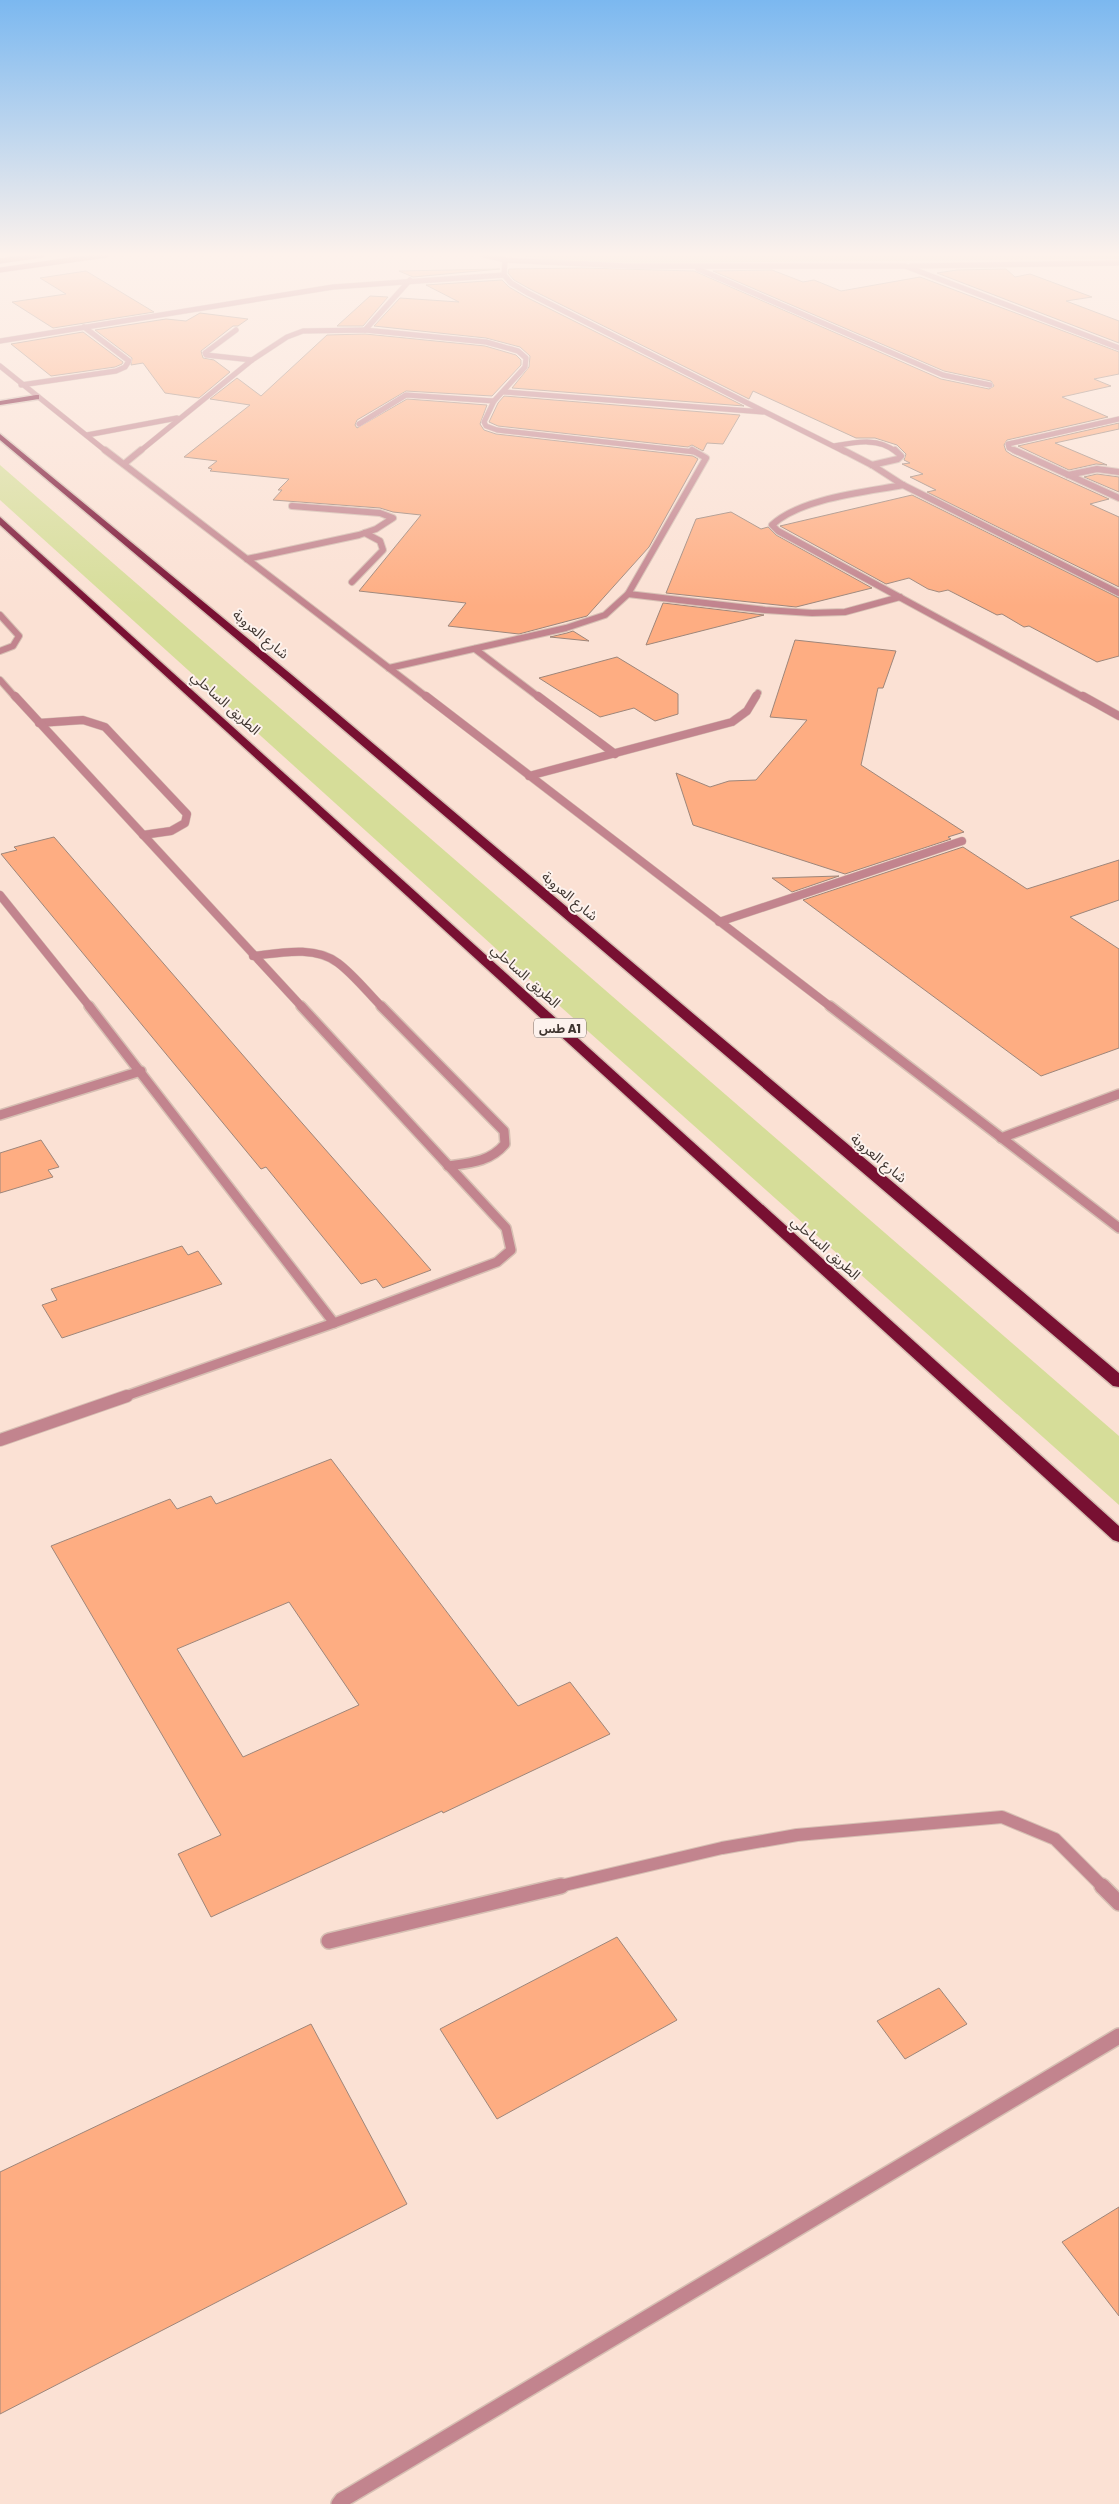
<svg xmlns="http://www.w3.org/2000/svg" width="1119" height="2504" font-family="Poppins,'Noto Sans Arabic',sans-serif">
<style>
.green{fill:#d6dd99}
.building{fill:#fead82;stroke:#9e867a;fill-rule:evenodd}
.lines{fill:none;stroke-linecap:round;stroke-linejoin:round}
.lane-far5-casing{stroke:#d6bfb3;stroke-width:6}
.lane-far4-casing{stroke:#d6bfb3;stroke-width:8}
.lane-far3-casing{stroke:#d6bfb3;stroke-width:9}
.lane-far2-casing{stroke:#d6bfb3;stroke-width:12}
.lane-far1-casing{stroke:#d6bfb3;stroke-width:14}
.lane-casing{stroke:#d6bfb3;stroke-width:18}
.street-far5-casing{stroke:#d6bfb3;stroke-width:6}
.street-far4-casing{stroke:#d6bfb3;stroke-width:8}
.street-far3-casing{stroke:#d6bfb3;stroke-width:9}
.street-far2-casing{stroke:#d6bfb3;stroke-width:12}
.street-far1-casing{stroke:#d6bfb3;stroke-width:14}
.street-casing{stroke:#d6bfb3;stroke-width:18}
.secondary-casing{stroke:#d6bfb3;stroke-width:6}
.highway-casing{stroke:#d6bfb3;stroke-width:3}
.lane-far5{stroke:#c2848e;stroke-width:5}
.lane-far4{stroke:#c2848e;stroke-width:6}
.lane-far3{stroke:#c2848e;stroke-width:8}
.lane-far2{stroke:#c2848e;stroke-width:9}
.lane-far1{stroke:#c2848e;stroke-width:12}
.lane{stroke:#c2848e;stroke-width:15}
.street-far5{stroke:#c2848e;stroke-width:5}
.street-far4{stroke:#c2848e;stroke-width:6}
.street-far3{stroke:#c2848e;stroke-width:8}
.street-far2{stroke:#c2848e;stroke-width:9}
.street-far1{stroke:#c2848e;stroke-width:12}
.street{stroke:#c2848e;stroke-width:15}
.secondary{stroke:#aa5264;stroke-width:5}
.highway{fill:#781032;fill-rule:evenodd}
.labels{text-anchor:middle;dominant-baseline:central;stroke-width:4;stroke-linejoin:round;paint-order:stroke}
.shield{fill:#fdf2ed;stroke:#796e69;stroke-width:1}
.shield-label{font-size:12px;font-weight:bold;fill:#403631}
.street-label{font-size:14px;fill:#403631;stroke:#fdf2ed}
</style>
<rect width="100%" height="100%" fill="#fbe1d4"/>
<g class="green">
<path d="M513,255H1119V259L639,263L564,261Z"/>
<path d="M0,465L1119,1436V1505L534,983L0,500Z"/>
</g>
<g class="building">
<path d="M582,268L694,271L941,379L989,389L994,386L991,381L944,371L713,271L772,270L803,282L814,280L841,291L920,277L1119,352V374L1094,379L1111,386L1062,397L1108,417L1007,440L1004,445L1006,451L1012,455L1109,499L1090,504L1119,517V587L927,492L936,490L910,477L923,474L902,464L910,463L904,460L906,454L897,445L875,438H856L753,391L749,399L530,289L514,280L508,273L509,269Z"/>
<path d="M500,269L413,277L399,271Z"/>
<path d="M1006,269L1015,277L1030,274L1092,297L1066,301L1119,321V343L937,273L957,270Z"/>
<path d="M86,271L154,312L53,328L12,302L66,294L40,278Z"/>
<path d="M502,280L509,287L526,297L744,406L512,388L529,367L530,356L520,347L486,338L374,326L400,298L459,302L426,285Z"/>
<path d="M370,296L388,297L363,326H337Z"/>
<path d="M200,313L248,319L238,326H233L201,351L203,358L214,360L230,372L199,398L165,393L143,363L131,365L132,358L95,330L166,319L186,321Z"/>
<path d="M83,332L123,362L122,364L115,367L51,376L11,344Z"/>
<path d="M365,334L485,346L516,355L521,360V365L492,396L406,391L357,420L355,425L357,428L407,399L487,405L480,424L484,430L496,434L693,456L698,459L649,547L587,616L519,634L448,626L466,603L359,591L421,515L393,512L380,508L273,500L282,490H278L289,479L210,471L212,469L208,468L217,461L184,457L250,405L210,399L237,378L261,396L327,335Z"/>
<path d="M504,396L740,415L723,444L707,443L703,451L692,445L688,447L498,426L489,422L498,403Z"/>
<path d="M1119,423V429L1055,443L1107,465L1096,464L1069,470L1018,446Z"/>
<path d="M1097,474L1119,477V492L1084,477Z"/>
<path d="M912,495L1119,598V656L1097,662L1029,626L1024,627L1002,614L997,615L948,590L939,592L928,589L909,578L886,584L780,526Z"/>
<path d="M731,512L761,529L768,527L776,535L872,588L796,607L666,593L696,519Z"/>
<path d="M663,603L764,615L646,645Z"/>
<path d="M573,631L589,641L550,637L567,633Z"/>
<path d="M795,640L896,651L883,688H878L861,765L964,832L948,837L951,839L845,874L693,825L676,773L710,787L729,781L756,780L807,720L770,717Z"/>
<path d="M617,657L678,694V714L655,721L634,708L600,717L539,678Z"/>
<path d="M54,837L267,1083L431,1270L383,1288L376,1279L361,1284L266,1167L261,1169L1,854L17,850L14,847Z"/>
<path d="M963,847L1027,889L1119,860V900L1070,917L1119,949V1048L1041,1076L803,900Z"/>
<path d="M839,876L792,892L772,878Z"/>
<path d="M41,1140L59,1167L48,1170L53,1177L0,1193V1153Z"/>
<path d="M182,1246L188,1255L198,1251L222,1284L62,1338L42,1305L57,1300L51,1289Z"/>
<path d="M331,1459L518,1706L570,1682L610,1734L443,1813L442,1811L211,1917L178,1854L221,1835L51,1546L170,1499L177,1509L211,1496L216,1504ZM289,1602L359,1705L243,1757L177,1649Z"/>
<path d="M617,1937L677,2020L497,2119L440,2029Z"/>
<path d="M939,1988L967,2024L905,2059L877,2021Z"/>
<path d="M311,2024L407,2204L0,2414V2172Z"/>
<path d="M1119,2207V2316L1062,2242Z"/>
</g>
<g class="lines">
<g class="lane-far5-casing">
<path id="lane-far5" d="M21,385L116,371L125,367L129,361L84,327"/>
</g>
<g class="lane-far4-casing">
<path id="lane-far4" d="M0,615L19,636L13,646L0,651"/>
</g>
<g class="lane-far3-casing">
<g id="lane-far3">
<path d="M39,723L83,720L105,727L187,814L185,823L171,831L143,835"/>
<path d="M719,922L962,841"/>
<path d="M253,956C279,953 315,945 338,963C354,975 368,993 382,1007"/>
</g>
</g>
<g class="lane-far2-casing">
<path id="lane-far2" d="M381,1006L504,1131L505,1144C490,1162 470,1163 448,1166"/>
</g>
<g class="lane-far1-casing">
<path id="lane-far1" d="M556,1887L722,1848L797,1835L1002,1817L1055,1839L1103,1887"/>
</g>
<g class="lane-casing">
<g id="lane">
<path d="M1102,1886L1119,1903"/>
<path d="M329,1941L561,1886"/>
</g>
</g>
<g class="street-far5-casing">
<g id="street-far5">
<path d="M484,255L505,260L628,266H905L1119,348"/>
<path d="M505,260L504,275L511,283L528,293L845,452"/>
<path d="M911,266L1119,263"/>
<path d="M698,269L943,375L990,385"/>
<path d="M236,330L205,353L206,355L252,360"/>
<path d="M365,330L410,280"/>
<path d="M0,341L333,287L504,275"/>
<path d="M0,366L107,452"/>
<path d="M504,392L763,412"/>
<path d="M359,424L406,395L494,401"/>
<path d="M87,435L177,418"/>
<path d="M834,446C855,442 879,437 896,452"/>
<path d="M139,452L252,360L287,337L303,331L365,330L486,342L518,351L526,358L525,367L494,401L484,422L486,426L497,430L695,452"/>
<path d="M1017,452L1009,448L1008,444L1119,419"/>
</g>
</g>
<g class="street-far4-casing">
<g id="street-far4">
<path d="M105,450L428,698"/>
<path d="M843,450L872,465L903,485L1119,593"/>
<path d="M1014,450L1119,498"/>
<path d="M124,464L141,450"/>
<path d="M872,465L898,459L901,456L895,450"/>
<path d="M1068,475L1097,469L1119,472"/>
<path d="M903,485C865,492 801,498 772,525L778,531L1085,698"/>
<path d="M247,559L359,535L376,529L393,518L380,513L292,506"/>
<path d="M352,582L383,550L380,541L365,533"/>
<path d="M628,594L765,610L812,613L845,612L900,597"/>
<path d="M475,649L540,698"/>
<path d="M389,668L566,628L605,615L628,594L706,458L692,450"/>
<path d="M0,680L16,698"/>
<path d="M755,698L758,693"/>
</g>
</g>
<g class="street-far3-casing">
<g id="street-far3">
<path d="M15,696L302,1007"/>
<path d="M426,696L831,1007"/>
<path d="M538,696L615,754"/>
<path d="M1083,696L1119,716"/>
<path d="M529,776L732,722L747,711L756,696"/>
<path d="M0,895L90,1007"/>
</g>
</g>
<g class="street-far2-casing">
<g id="street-far2">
<path d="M89,1006L334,1323"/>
<path d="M830,1006L1119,1228"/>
<path d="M0,1115L141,1071"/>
<path d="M1001,1138L1119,1094"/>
<path d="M123,1397L334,1323L497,1262L511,1250L506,1228L301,1006"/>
</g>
</g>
<g class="street-far1-casing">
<path id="street-far1" d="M0,1440L127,1396"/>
</g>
<g class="street-casing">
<path id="street" d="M339,2504L342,2500L1119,2036"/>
</g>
<g class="secondary-casing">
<g id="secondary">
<path d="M0,261L42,255"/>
<path d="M0,270L106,255"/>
</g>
</g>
<g class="highway-casing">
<g id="highway">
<path d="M36,395H39V399L0,405V401Z"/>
<path d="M0,434L292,675L1119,1373V1387L1113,1386L284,679L0,440Z"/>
<path d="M0,517L1119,1526V1542L1113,1540L0,525Z"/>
</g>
</g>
<use href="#lane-far5" class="lane-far5"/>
<use href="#lane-far4" class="lane-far4"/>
<use href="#lane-far3" class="lane-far3"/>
<use href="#lane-far2" class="lane-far2"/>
<use href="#lane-far1" class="lane-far1"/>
<use href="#lane" class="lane"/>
<use href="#street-far5" class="street-far5"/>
<use href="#street-far4" class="street-far4"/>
<use href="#street-far3" class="street-far3"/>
<use href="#street-far2" class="street-far2"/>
<use href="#street-far1" class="street-far1"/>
<use href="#street" class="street"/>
<use href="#secondary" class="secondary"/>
<use href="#highway" class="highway"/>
</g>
<linearGradient id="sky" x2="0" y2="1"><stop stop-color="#7bb8f0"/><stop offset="0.42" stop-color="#fdf2ec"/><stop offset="1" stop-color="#fdf2ec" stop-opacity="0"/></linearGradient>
<rect width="1119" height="606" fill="url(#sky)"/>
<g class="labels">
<rect class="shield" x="534" y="1018.5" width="52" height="19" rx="4"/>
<g class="shield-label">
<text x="560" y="1028">طس A1</text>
</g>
<g class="street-label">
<text transform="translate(261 634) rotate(40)">شارع العروبة</text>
<text transform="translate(226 703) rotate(42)">الطريق الساحلي</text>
<text transform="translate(570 896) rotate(40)">شارع العروبة</text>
<text transform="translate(526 976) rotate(42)">الطريق الساحلي</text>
<text transform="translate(879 1158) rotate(40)">شارع العروبة</text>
<text transform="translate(826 1248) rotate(42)">الطريق الساحلي</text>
</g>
</g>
</svg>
